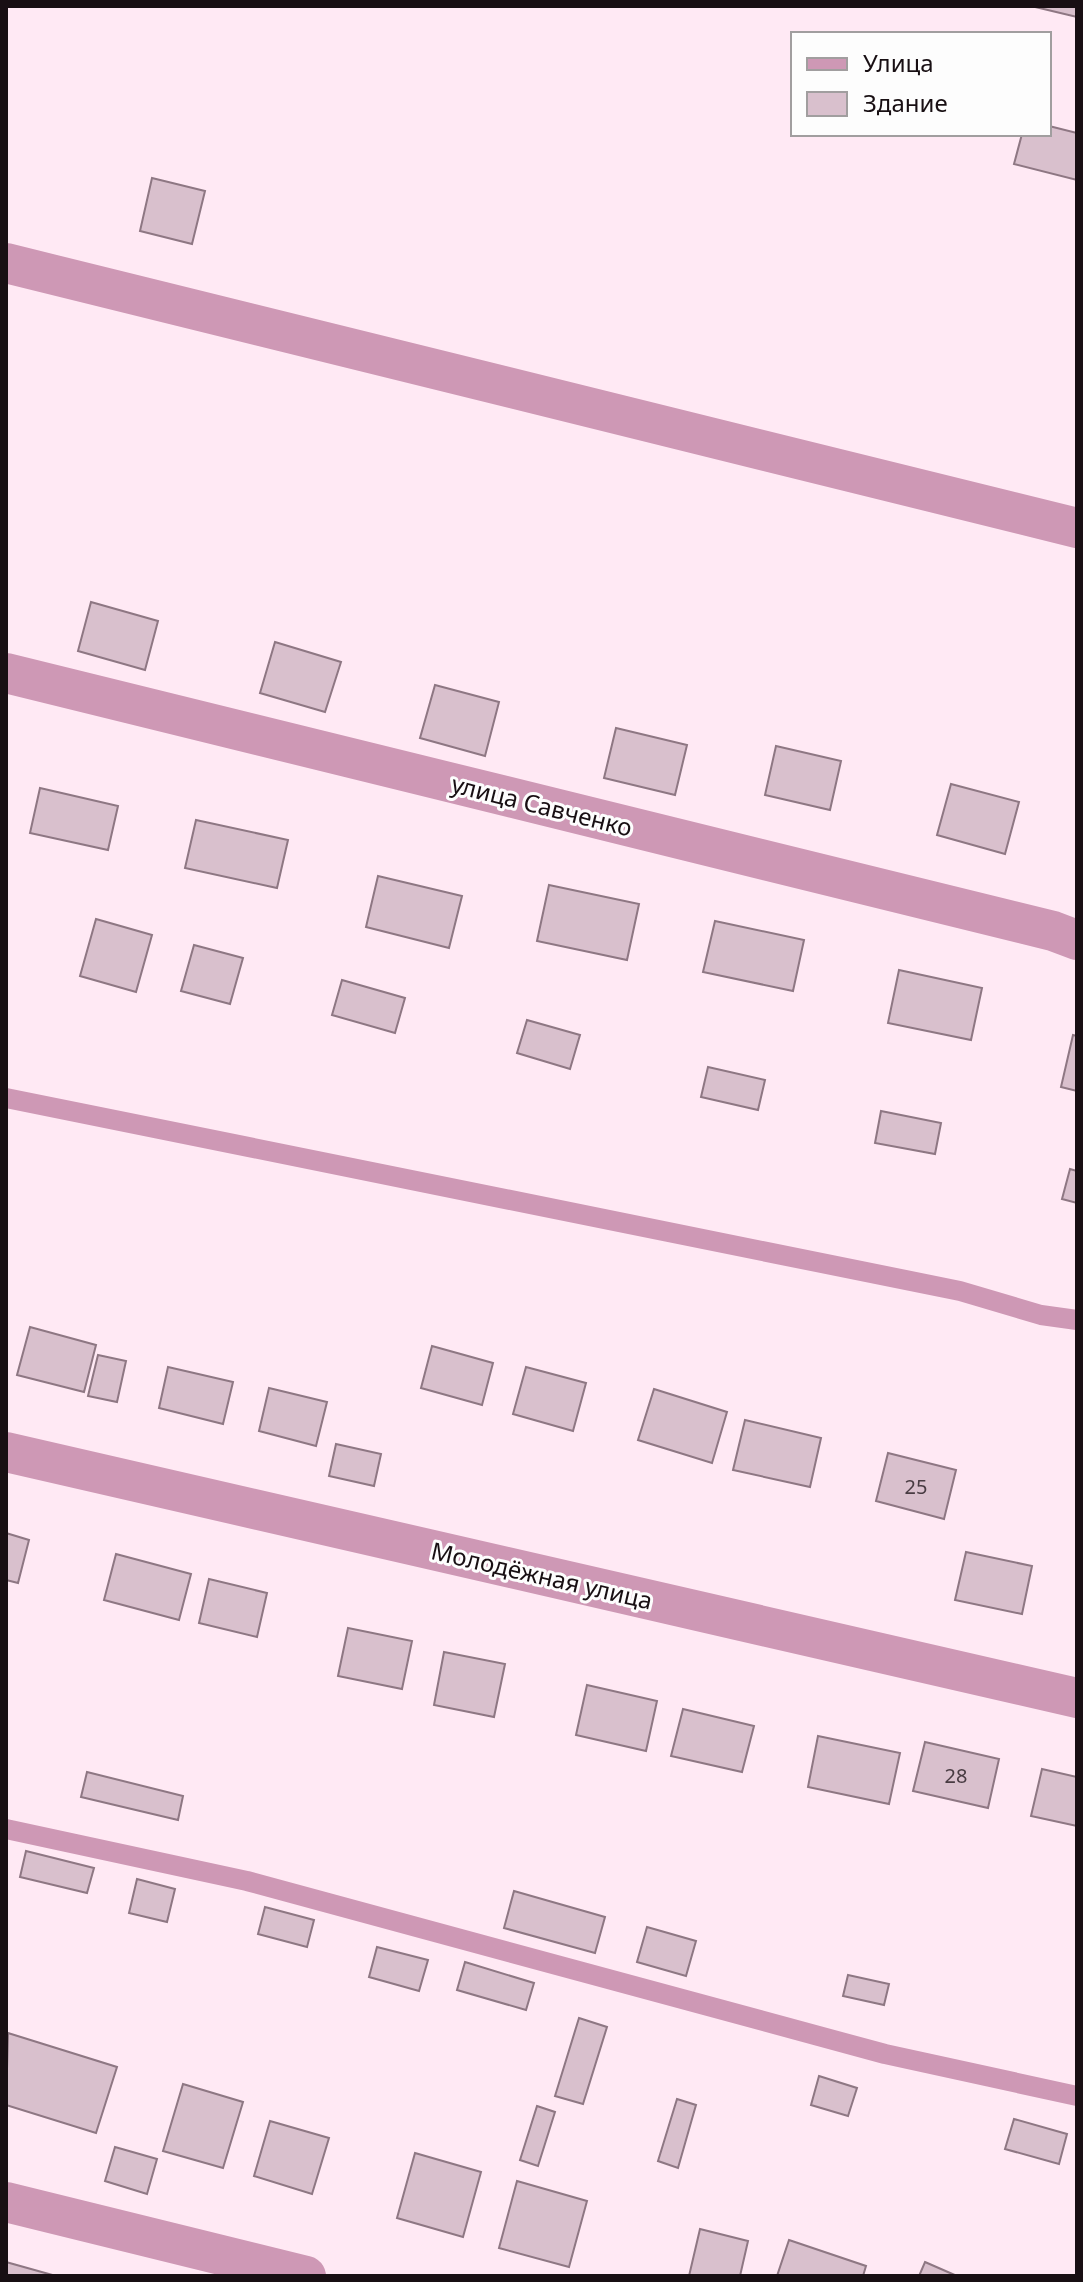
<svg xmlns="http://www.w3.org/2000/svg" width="1083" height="2282" font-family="'Noto Sans',sans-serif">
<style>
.building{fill:#d9c0cd;stroke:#8e7783;stroke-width:2}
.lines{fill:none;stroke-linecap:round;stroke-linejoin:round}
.service{stroke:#ce98b5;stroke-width:20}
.minor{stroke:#ce98b5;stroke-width:40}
.labels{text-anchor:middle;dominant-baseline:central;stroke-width:6;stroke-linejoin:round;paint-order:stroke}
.number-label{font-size:20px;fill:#483b42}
.street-label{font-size:24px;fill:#180f13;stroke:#fdfdfd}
</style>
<rect width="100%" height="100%" fill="#ffe9f4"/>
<g class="building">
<path d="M1031,6H1077V17Z"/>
<path d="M1049,126L1077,133V180L1014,164L1022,134H1049Z"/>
<path d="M152,178L205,191L192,244L140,231Z"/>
<path d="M91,602L158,621L145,670L78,651Z"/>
<path d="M275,642L341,662L325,712L260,693Z"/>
<path d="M435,685L499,702L485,756L420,738Z"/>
<path d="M616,728L687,745L675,795L604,778Z"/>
<path d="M776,746L841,761L830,810L765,795Z"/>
<path d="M951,784L1019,802L1005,854L937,835Z"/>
<path d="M40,788L118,806L108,850L30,833Z"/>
<path d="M196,820L288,840L277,888L185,868Z"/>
<path d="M378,876L462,896L449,948L366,927Z"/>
<path d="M549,885L639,904L627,960L537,941Z"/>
<path d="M96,919L152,935L136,992L80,976Z"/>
<path d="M715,921L804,940L793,991L703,972Z"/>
<path d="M194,945L243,958L230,1004L181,991Z"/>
<path d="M899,970L982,988L971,1040L888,1023Z"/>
<path d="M342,980L405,998L395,1033L332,1015Z"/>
<path d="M527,1020L580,1035L570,1069L517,1053Z"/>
<path d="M1073,1035L1077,1036V1091L1061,1087Z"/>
<path d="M708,1067L765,1080L758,1110L701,1097Z"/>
<path d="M881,1111L941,1123L935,1154L875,1143Z"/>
<path d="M1070,1169L1077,1171V1203L1062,1199Z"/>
<path d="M30,1327L96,1345L84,1392L17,1375Z"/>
<path d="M432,1346L493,1363L482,1405L421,1388Z"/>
<path d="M98,1355L126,1361L117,1402L88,1396Z"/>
<path d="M168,1367L233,1382L223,1424L159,1408Z"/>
<path d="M526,1367L586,1383L573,1431L513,1414Z"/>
<path d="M269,1388L327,1402L316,1446L259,1431Z"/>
<path d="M654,1389L727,1412L712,1463L638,1440Z"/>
<path d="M745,1420L821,1438L810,1487L733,1470Z"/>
<path d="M336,1444L381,1454L374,1486L329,1476Z"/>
<path d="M888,1453L956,1470L944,1519L876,1501Z"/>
<path d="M6,1533L29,1540L18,1583L6,1580Z"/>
<path d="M966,1552L1032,1566L1022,1614L955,1600Z"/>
<path d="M116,1554L191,1574L179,1620L104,1600Z"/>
<path d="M209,1579L267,1593L257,1637L199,1623Z"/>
<path d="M348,1628L412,1641L402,1689L338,1676Z"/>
<path d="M444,1652L505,1664L494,1717L434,1705Z"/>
<path d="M587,1685L657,1701L646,1751L576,1735Z"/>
<path d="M683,1709L754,1726L742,1772L671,1756Z"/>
<path d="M818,1736L900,1753L889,1804L808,1787Z"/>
<path d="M925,1742L999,1759L988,1808L913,1791Z"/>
<path d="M1042,1769L1077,1777V1826L1031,1816Z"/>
<path d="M87,1772L183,1796L178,1820L81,1797Z"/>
<path d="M26,1851L94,1868L87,1893L20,1877Z"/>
<path d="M137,1879L175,1889L167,1922L129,1913Z"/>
<path d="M514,1891L605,1917L595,1953L504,1928Z"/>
<path d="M265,1907L314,1920L307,1947L258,1934Z"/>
<path d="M647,1927L696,1941L686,1976L637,1962Z"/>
<path d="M377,1947L428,1960L419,1991L369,1977Z"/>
<path d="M465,1962L534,1983L526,2010L457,1990Z"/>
<path d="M848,1975L889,1984L884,2005L843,1996Z"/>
<path d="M579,2018L607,2027L583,2104L555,2096Z"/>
<path d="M8,2033L117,2067L96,2133L6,2105Z"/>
<path d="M819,2076L857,2088L848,2116L811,2105Z"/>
<path d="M183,2084L243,2102L223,2168L163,2151Z"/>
<path d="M677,2099L696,2105L678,2168L658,2161Z"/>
<path d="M537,2106L555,2112L538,2166L520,2160Z"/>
<path d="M1014,2119L1067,2134L1059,2164L1005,2149Z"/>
<path d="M270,2121L329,2138L312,2194L254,2176Z"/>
<path d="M115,2147L157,2159L147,2194L105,2181Z"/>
<path d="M415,2153L481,2172L463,2237L397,2218Z"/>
<path d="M517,2181L587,2201L569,2267L499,2248Z"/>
<path d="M700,2229L748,2241L740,2276H689Z"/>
<path d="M789,2240L866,2266L863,2276H777Z"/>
<path d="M6,2262L56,2276H6Z"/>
<path d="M925,2262L957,2276H919Z"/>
</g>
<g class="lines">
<g class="service">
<path d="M6,1098L960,1291L1041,1315L1077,1320"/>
<path d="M6,1829L247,1881L885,2054L1077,2096"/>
</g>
<g class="minor">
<path d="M6,263L1077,528"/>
<path d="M6,673L1053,931L1077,940"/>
<path d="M6,1452L1077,1698"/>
<path d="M6,2202L306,2276"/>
</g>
</g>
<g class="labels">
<g class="number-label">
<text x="916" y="1486">25</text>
<text x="956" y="1775">28</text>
</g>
<g class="street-label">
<text transform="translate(542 805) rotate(14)">улица Савченко</text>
<text transform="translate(542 1575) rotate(13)">Молодёжная улица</text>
</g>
</g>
<rect width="1083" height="2282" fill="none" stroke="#180f13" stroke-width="16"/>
<rect x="791" y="32" width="260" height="104" fill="#fdfdfd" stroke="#a19e9f" stroke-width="2"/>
<rect x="807" y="58" width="40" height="12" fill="#ce98b5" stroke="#a19e9f" stroke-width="2"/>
<text x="863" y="72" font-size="24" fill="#180f13">Улица</text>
<rect x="807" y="92" width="40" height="24" fill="#d9c0cd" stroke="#a19e9f" stroke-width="2"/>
<text x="863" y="112" font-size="24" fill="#180f13">Здание</text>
</svg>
